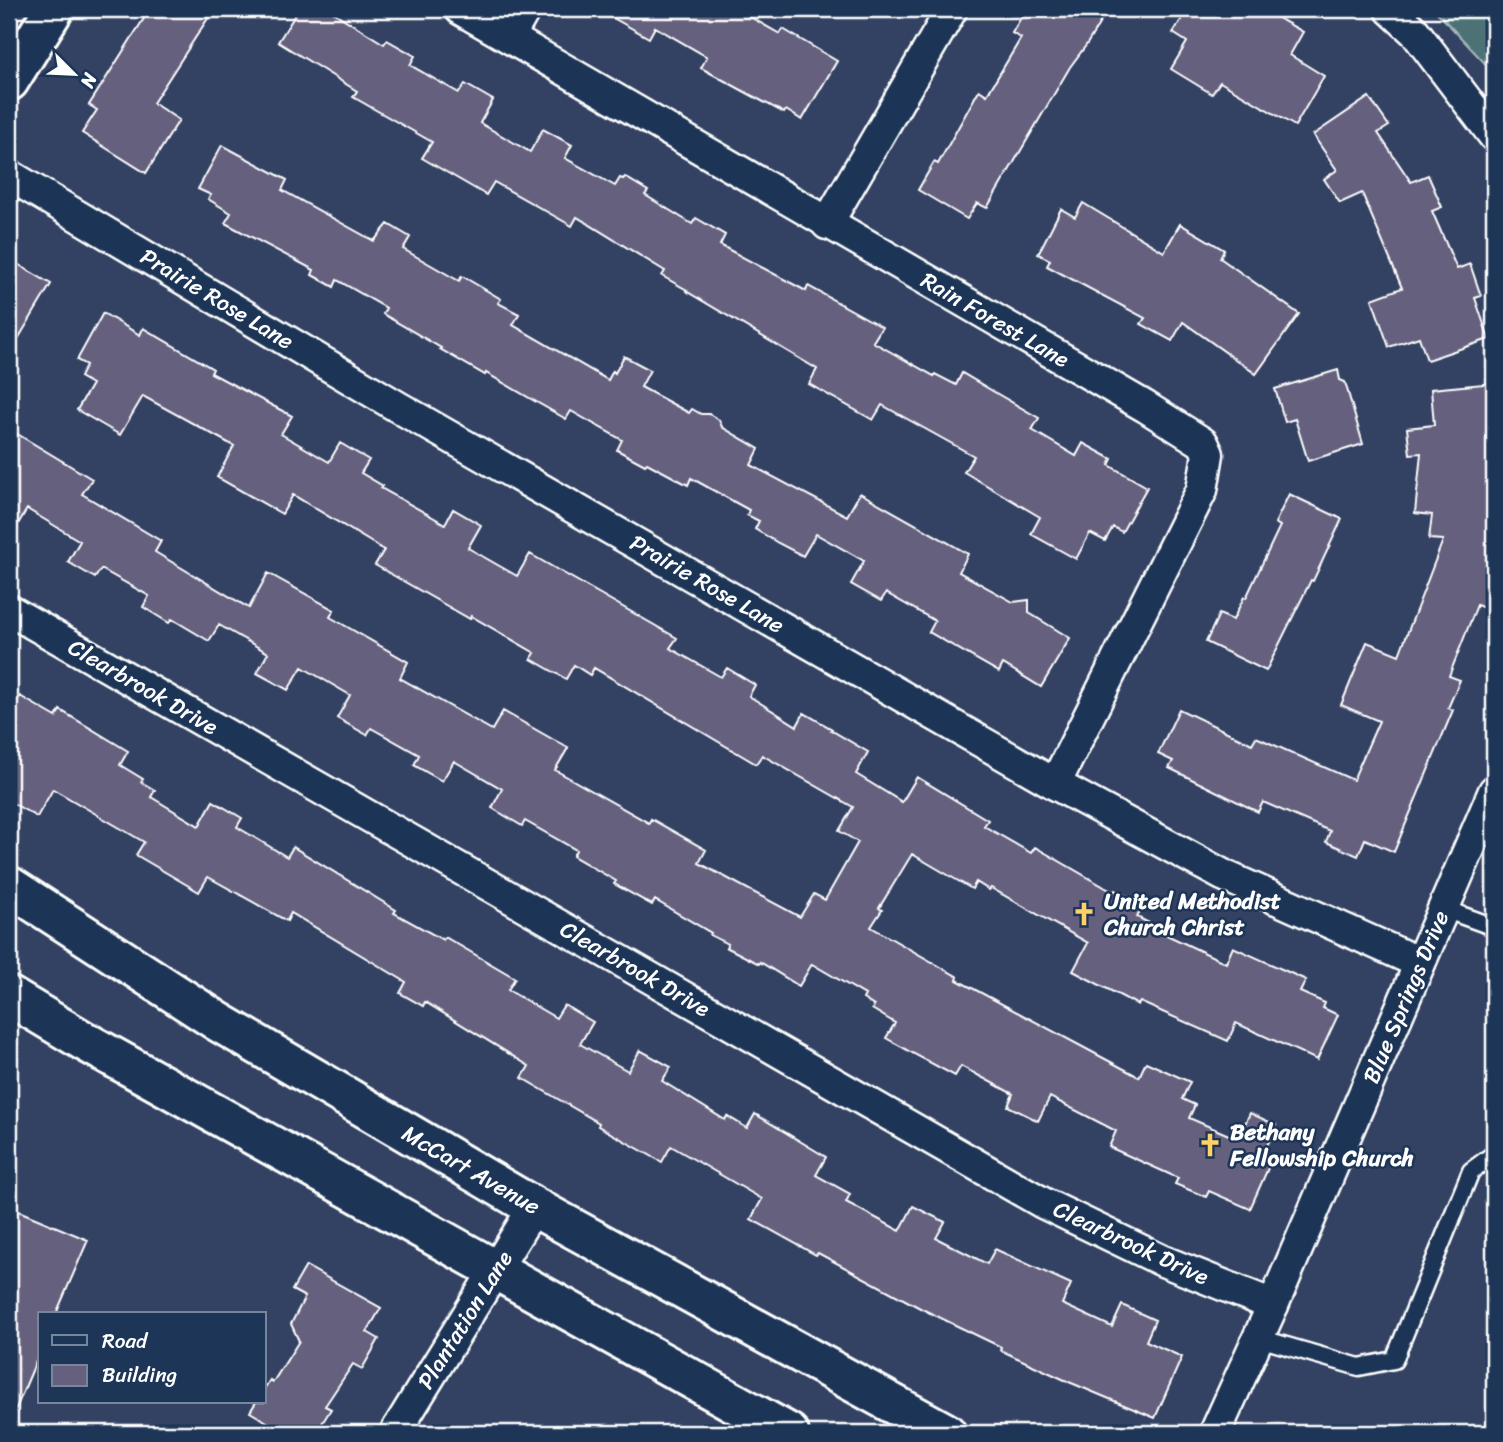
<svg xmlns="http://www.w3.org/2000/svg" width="1503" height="1442" font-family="Sriracha,sans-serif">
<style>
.green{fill:#4d7275;stroke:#a6b8ba;stroke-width:2}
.building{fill:#65607e;stroke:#fff;stroke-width:2}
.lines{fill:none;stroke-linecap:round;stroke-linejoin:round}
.service-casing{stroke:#fff;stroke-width:21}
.minor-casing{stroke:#fff;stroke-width:35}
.tertiary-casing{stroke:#fff;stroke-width:44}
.secondary-casing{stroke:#fff;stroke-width:44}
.service{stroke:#1d3557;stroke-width:16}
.minor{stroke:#1d3557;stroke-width:30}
.tertiary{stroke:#1d3557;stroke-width:38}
.secondary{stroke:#1d3557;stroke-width:38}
.labels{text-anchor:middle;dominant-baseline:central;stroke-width:5;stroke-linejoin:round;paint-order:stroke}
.street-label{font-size:23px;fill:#fff;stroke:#1d3557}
.poi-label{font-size:23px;font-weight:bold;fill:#fff;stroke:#1d3557;text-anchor:start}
</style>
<rect width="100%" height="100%" fill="#334263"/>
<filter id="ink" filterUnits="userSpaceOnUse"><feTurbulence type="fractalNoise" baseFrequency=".0143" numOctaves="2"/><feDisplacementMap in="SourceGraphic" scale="14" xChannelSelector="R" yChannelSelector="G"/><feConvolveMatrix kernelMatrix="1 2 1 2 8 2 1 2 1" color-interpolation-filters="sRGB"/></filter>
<g filter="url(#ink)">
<path class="green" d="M1434,9H1494V74V73Z"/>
<g class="building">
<path d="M150,9H214L153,103L179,120L146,173L82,133L97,110L89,105Z"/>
<path d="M299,9H328L384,44L387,40L415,56L410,65L459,93L465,84L493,100L480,123L530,152L543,129L572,145L565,158L615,186L620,178L623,179L625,177L648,191L645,195L692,224L696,218L725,235L720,245L806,291L808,286L882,327L873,342L934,376L935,374L956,385L962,373L1001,396L1039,418L1032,430L1076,456L1083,443L1112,459L1109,465L1147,487L1122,532L1113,527L1105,541L1090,533L1076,559L1031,534L1040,517L964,472L974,456L882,405L873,420L809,384L817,369L686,291L687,290L662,276L665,271L577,217L572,226L494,182L486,195L422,158L432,142L353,97L357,91L278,42Z"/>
<path d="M597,9H736L780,34L783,29L837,61L802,120L786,110L784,113L701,68L707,57L655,27L649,38Z"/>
<path d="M1026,9H1108L1087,44L1070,67L987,208L977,203L967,219L918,190L934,162L938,164L979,90L987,95L1021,38L1012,33Z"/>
<path d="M1188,9H1262L1303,32L1290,55L1324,76L1295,126L1220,82L1212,94L1171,69L1187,42L1173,33Z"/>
<path d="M1369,97L1389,126L1378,133L1411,182L1428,175L1442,207L1432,211L1457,269L1470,264L1481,296L1475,298L1489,339L1427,360L1419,337L1389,347L1372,299L1402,288L1362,193L1340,203L1324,179L1337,170L1313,135Z"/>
<path d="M222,145L287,180L282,190L374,241L388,224L410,237L403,249L459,281L462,276L501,299L498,303L519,314L513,325L608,380L613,371L615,373L624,356L650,370L641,387L689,413L692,409L701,414H709L719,420L722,427L759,449L751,465L847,516L860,493L968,554L959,572L1013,602L1029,600V613L1070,638L1041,687L1003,664L999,672L929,632L935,621L886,593L881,601L851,584L864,561L816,534L803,556L778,543L755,529L759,521L747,515L749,510L691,478L688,485L647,463L645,465L617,450L622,440L571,411L566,419L486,373L485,375L440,349L441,348L383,314L386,308L337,280L334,287L312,275L314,270L225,223L231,213L208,199L211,195L198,189Z"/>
<path d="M1083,203L1164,252L1180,224L1224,250L1220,258L1299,314L1256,374L1183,322L1172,341L1141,324L1145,318L1047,266L1050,260L1038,254L1061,209L1075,217Z"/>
<path d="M9,259L51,284L9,354Z"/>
<path d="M103,313L140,335L143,328L213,369L211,373L292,416L281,434L329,462L340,443L369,460L361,473L383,486L381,488L445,524L453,509L481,525L468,548L517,576L530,554L677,638L670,648L721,677L727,668L755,685L749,696L797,726L804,713L832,729L831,730L868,752L856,774L902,802L917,777L988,820L984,826L1031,853L1035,847L1113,892L1115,890L1143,905L1137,917L1157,927L1156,930L1226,963L1233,947L1306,980L1300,992L1325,1003L1323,1008L1338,1015L1317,1060L1236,1023L1228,1041L1140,1002L1138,1005L1073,971L1088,943L991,888L989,890L976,882L972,889L912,854L879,908L882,910L871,927L958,977L957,980L1139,1077L1146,1062L1190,1082L1182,1099L1195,1105L1189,1118L1238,1139L1250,1113L1276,1125L1264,1153L1273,1157L1250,1209L1209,1191L1206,1197L1175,1184L1178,1178L1109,1147L1116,1131L1050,1097L1038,1121L1008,1106L1013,1094L961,1066L955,1076L914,1054L886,1038L895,1023L872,1009L874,1006L863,999L865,995L812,964L799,986L760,962L759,964L726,947L728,944L710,935L711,933L655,900L652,905L614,884L616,881L573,856L576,850L525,821L522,826L492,808L502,789L454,761L442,781L414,765L419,755L371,728L367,735L337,718L350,695L302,667L288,690L257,673L268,653L219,625L209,641L172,619L169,623L143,607L149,596L101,569L95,578L68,562L80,541L27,509L9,539V429L92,479L82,494L161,541L155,552L249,608L268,573L334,610L330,617L408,662L400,678L492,730L503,711L568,748L555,770L649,823L651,819L706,850L699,863L800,917L814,894L825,900L858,842L839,831L853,807L762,755L756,764L594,668L590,675L574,665L566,679L531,659L535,653L471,616L470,619L375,565L384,550L293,495L282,514L217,477L234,446L143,396L120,435L77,410L92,384L80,377L86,365L77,360Z"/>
<path d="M1338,370L1340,380L1345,382L1363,444L1308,461L1295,419L1285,422L1275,389Z"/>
<path d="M1494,383V596L1489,610L1477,605L1449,676L1460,680L1448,708L1453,710L1394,852L1365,839L1358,856L1326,842L1330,831L1263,802L1258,812L1169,768L1173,761L1158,754L1179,709L1252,744L1256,737L1353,780L1379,721L1341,705L1367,642L1399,655L1443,540L1429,539L1432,515L1415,513L1421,453L1410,454L1407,428L1434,425L1431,389Z"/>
<path d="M1289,494L1342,519L1313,581L1311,580L1266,671L1206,642L1219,614L1233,620L1244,597L1246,598L1280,526L1275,523Z"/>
<path d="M20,696L56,717L60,710L128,751L120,765L143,779L141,782L155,790L151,797L199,826L213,801L242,818L237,827L287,857L293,847L396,910L394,913L443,940L445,937L515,978L508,990L556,1018L564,1005L593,1022L580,1044L628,1071L640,1050L671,1067L662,1081L725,1120L727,1116L747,1128L755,1114L826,1157L816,1175L850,1194L846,1202L900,1231L913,1206L945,1222L936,1238L987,1264L995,1249L1071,1284L1062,1304L1112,1327L1122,1305L1155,1320L1146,1341L1182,1357L1155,1418L1069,1382L1000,1350L1001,1347L922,1309L818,1253L816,1255L751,1219L762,1199L671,1146L662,1162L598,1126L599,1123L522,1078L529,1066L425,1002L423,1006L400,993L406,982L291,913L287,921L208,877L199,892L136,855L144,842L53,789L37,817L9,801V715Z"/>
<path d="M9,1207L88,1240L56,1314H40V1352L9,1425Z"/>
<path d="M306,1266L381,1308L367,1332L379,1339L362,1369L353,1364L325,1406L331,1409L316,1433H286L250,1412L256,1402H264V1389L270,1380L273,1382L299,1341L291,1324L305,1297L292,1290Z"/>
</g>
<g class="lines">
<g class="service-casing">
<g id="service">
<path d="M1444,909L1494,927"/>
<path d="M1259,1338L1359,1367L1394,1360L1471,1171L1494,1154"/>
</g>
</g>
<g class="minor-casing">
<g id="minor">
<path d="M460,9L1146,407L1203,443L1208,454L1202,490L1055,784"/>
<path d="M1390,9L1415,32L1494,136"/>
<path d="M509,37L525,9"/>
<path d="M9,175L398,407L1055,784L1223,875L1420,963"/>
<path d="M827,224L952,9"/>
<path d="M9,610L1043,1203L1163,1261L1273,1305"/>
<path d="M395,1433L534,1207"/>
<path d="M1215,1433L1273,1305L1494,791"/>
</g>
</g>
<g class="tertiary-casing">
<path id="tertiary" d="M9,81L54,9"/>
</g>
<g class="secondary-casing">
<g id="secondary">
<path d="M9,886L217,1021L534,1207L946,1433"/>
<path d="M9,996L84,1041L789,1433"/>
</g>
</g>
<use href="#service" class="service"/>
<use href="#minor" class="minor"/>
<use href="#tertiary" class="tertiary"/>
<use href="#secondary" class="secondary"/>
</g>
</g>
<defs>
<g id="church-bare" transform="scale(1.89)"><path d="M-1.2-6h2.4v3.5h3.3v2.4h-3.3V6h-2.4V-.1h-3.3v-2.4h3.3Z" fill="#ffd166" stroke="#1d3557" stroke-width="2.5" paint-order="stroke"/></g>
</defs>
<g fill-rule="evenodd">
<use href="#church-bare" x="1084" y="914"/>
<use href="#church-bare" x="1210" y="1145"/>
</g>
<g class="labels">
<g class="street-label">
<text transform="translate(217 299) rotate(31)">Prairie Rose Lane</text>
<text transform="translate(995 320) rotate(30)">Rain Forest Lane</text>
<text transform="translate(707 584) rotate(30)">Prairie Rose Lane</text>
<text transform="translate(143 687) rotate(30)">Clearbrook Drive</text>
<text transform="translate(635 969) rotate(30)">Clearbrook Drive</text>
<text transform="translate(1406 997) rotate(-67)">Blue Springs Drive</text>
<text transform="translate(471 1170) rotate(30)">McCart Avenue</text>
<text transform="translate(1131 1243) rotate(25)">Clearbrook Drive</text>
<text transform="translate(465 1320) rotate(-58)">Plantation Lane</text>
</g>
<g class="poi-label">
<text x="1104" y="901">United Methodist<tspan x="1104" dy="26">Church Christ</tspan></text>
<text x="1230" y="1132">Bethany<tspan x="1230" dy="26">Fellowship Church</tspan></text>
</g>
</g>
<rect width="1503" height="1442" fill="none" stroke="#1d3557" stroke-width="35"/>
<rect x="18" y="18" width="1468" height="1407" fill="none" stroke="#fff" stroke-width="2.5" filter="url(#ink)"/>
<rect x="38" y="1312" width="228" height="91" fill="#1d3557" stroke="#77869a" stroke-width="2"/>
<rect x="52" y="1335" width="35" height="10" fill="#1d3557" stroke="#77869a" stroke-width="2"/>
<text x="102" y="1348" font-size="21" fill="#ffffff">Road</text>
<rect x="52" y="1365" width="35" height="21" fill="#65607e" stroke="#77869a" stroke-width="2"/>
<text x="102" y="1382" font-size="21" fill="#ffffff">Building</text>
<g transform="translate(74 74) rotate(114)" stroke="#1d3557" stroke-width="5" paint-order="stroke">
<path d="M0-5L12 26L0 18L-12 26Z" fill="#ffffff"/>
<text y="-10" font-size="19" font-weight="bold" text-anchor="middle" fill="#ffffff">N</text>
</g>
</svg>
